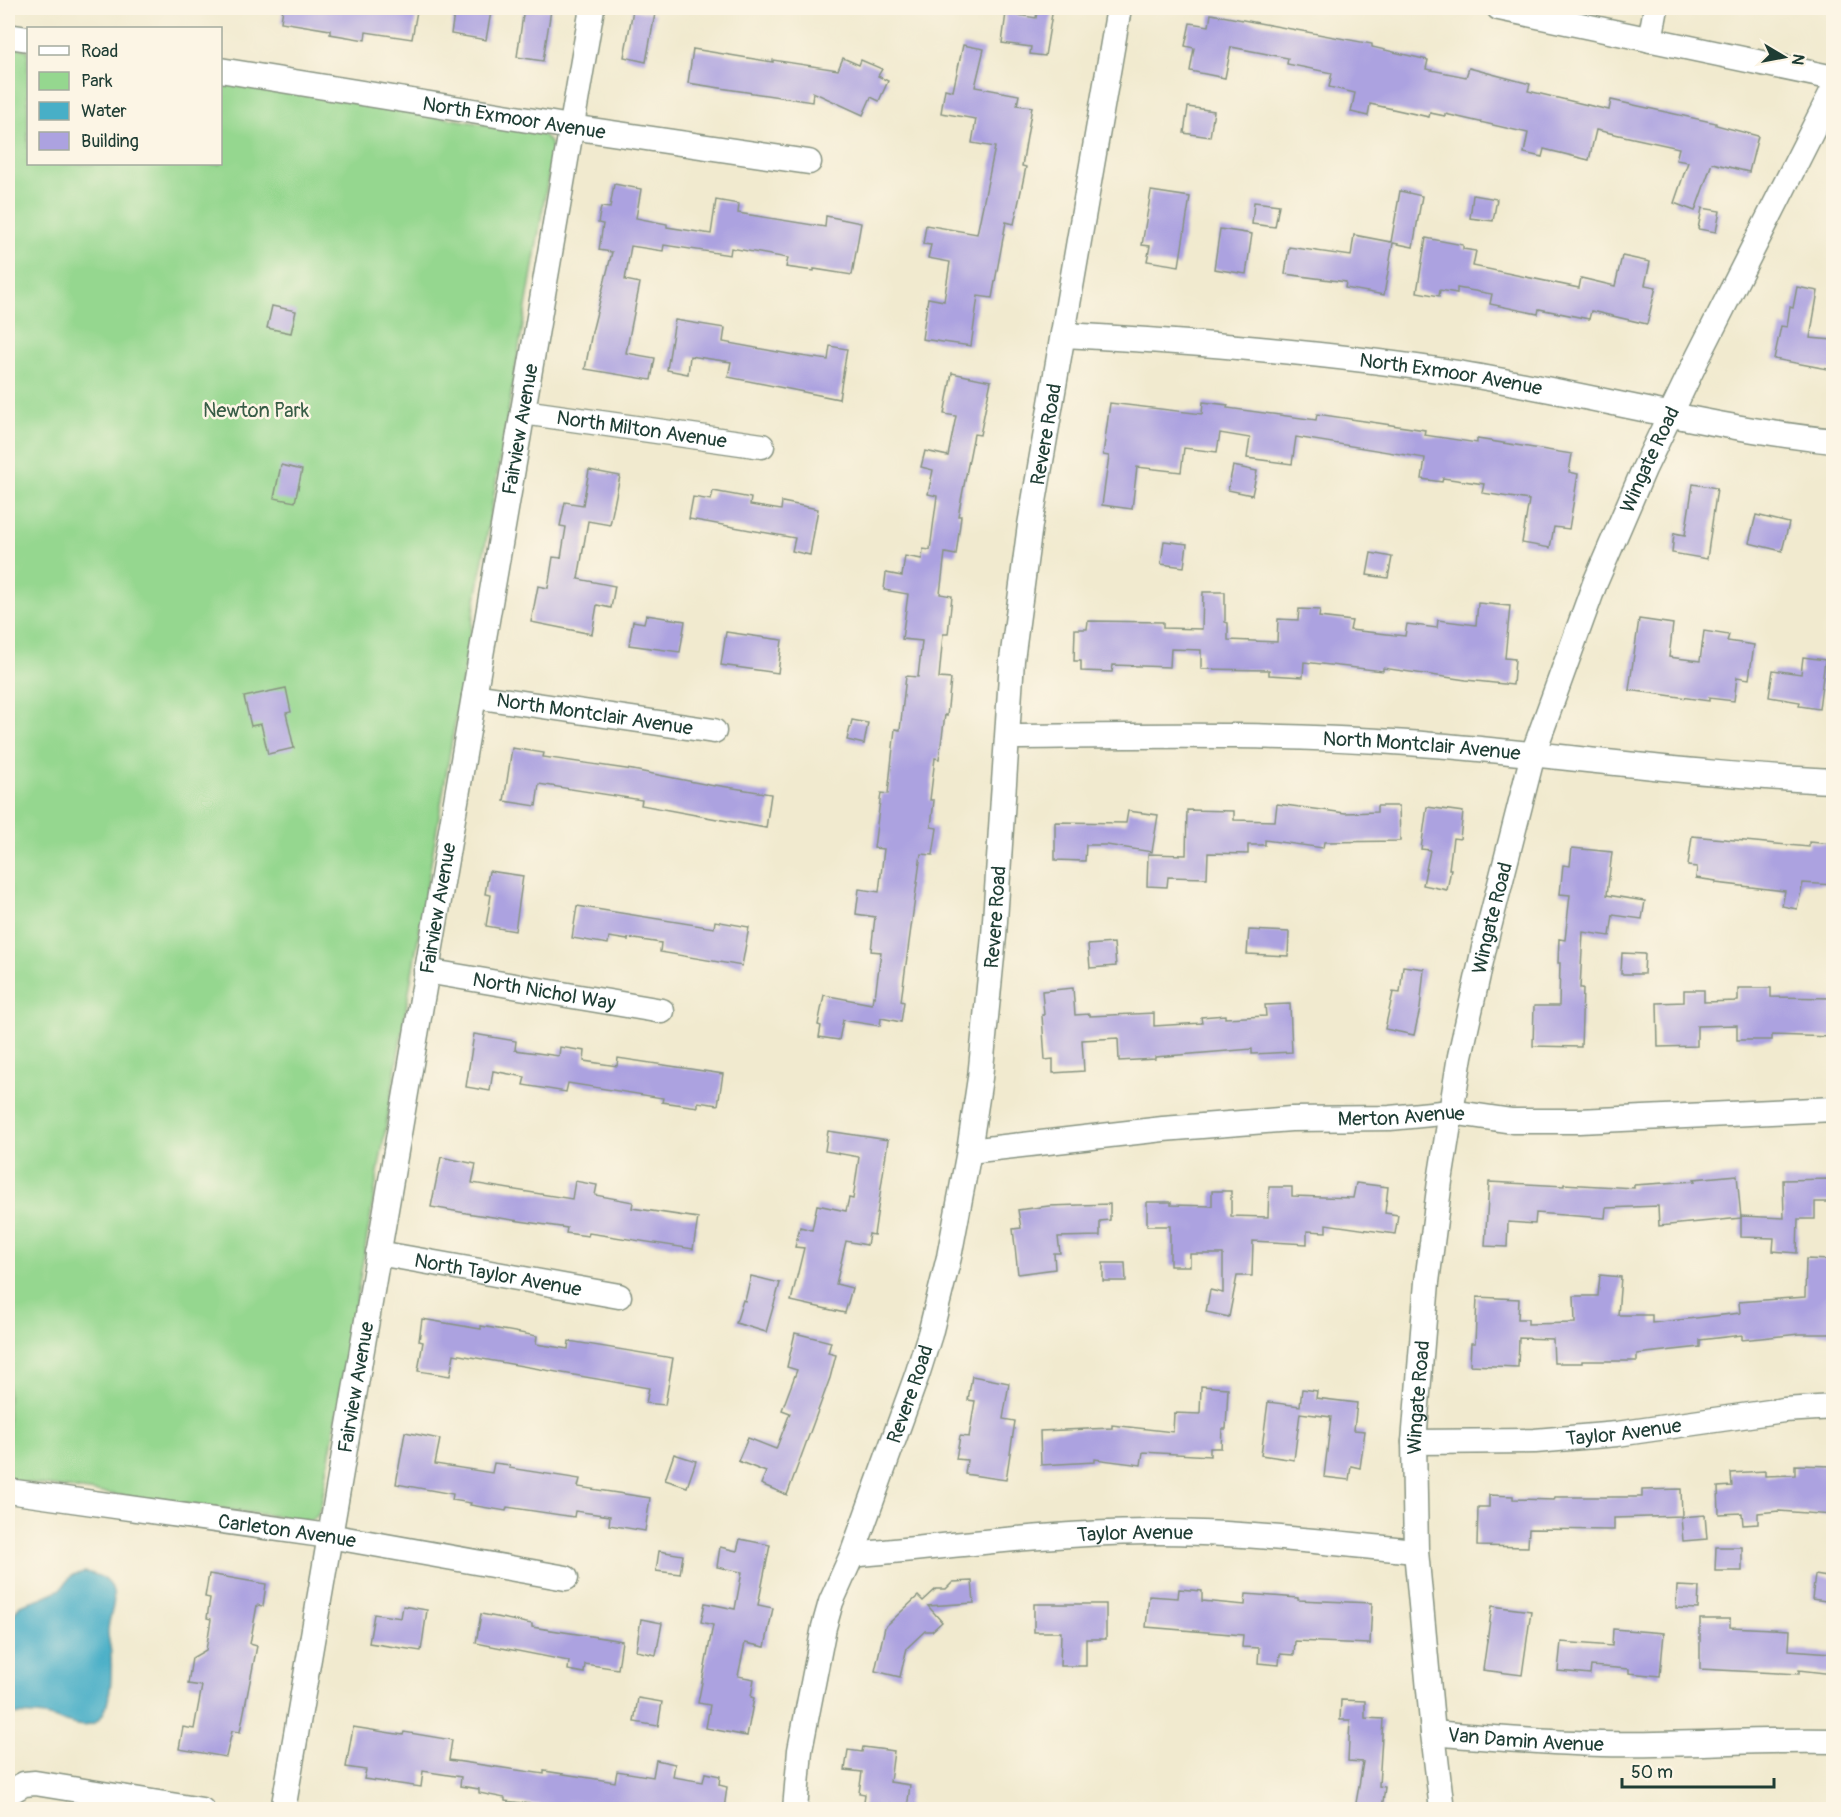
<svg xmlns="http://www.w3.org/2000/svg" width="1841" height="1817" font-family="Pangolin,sans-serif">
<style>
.green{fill:#95d78f;stroke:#5a8a62;stroke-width:1.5}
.water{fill:#48afc7;stroke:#34767e;stroke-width:1.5}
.building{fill:#aca2e0}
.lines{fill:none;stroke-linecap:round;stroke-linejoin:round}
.minor-casing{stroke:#889482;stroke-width:27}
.minor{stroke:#fff;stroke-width:24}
.labels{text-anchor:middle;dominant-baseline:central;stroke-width:5;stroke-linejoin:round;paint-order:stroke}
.street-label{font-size:20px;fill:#1f3d34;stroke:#fcf5e5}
.park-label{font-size:20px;fill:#375c46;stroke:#fcf5e5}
</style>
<rect width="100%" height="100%" fill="#fcf5e5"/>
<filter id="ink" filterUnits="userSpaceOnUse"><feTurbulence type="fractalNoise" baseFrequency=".0167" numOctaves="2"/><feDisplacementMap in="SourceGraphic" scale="12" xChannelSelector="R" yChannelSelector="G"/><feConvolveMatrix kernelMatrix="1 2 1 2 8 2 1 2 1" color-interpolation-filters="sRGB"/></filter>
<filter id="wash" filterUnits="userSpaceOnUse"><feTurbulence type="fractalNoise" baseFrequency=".008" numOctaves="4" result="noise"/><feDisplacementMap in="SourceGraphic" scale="24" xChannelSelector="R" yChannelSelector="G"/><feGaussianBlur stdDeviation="1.35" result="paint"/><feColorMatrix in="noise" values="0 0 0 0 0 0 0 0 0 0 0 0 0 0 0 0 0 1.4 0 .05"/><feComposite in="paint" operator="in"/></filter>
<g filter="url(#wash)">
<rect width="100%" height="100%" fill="#f1eacf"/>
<path class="green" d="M8,46L28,50V164H220L221,80L542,134C550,140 552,145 552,155L321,1506L317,1516L310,1521L8,1480Z"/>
<path class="water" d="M85,1572C95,1574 107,1577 112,1588C118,1604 107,1618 108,1633C108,1640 111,1648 111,1655C112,1673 112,1715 93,1724C79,1730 59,1718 44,1716C32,1714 20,1715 8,1714V1635L12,1617L20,1605L41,1598L61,1589L72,1575Z"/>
<g id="blocks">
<g class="building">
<path d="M283,8H394L417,11L412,39L366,32L365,40L330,34V30L281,22Z"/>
<path d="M455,8L491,12L486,40L451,34Z"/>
<path d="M524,8L551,10L543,61L517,57Z"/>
<path d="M1038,8H1053L1045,56L1030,54L1031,47L1002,43L1006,13L1036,18Z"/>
<path d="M633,10L655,14L646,62L624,57Z"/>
<path d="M1211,14L1372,44V47L1428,60L1426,69L1466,77L1469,68L1530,84L1528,91L1609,110L1611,100L1716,123V125L1758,136L1749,172L1712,163L1695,211L1674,203L1688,162L1676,160L1679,148L1596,130L1589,160L1544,149L1542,157L1524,153L1528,133L1445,114V116L1430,113L1429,117L1370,104L1368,116L1351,112L1355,93L1329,87L1332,73L1287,64L1288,58L1231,47L1225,78L1190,71L1194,48L1185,46L1190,23L1209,26Z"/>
<path d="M963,45L984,49L975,87L1019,95L1017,105L1032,107L1022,166L1026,167L1014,224L1006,222L992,298L978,296L971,346L922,339L928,298L944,301L950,262L928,258L931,245L923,244L926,225L977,234L995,147L972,143L976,119L941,113L945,89L953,91Z"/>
<path d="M693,49L773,62V60L838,70L843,58L859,65L861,60L882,69L878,76L888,81L879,101L871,97L863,115L813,92L812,102L688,83Z"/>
<path d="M1188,107L1214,111L1210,137L1184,133Z"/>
<path d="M614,184L641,189L636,218L667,224V227L711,234L716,200L739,204L738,213L825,227L826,216L861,223L852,275L814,269V271L786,267L788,258L731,248L730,255L664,245L663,251L631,246L625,280L640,283L626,353L655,358L651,380L585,369L592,332L612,252L599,250L603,224L598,223L601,207L610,208Z"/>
<path d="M1151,191L1190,197L1179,266L1147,261L1150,246L1142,245Z"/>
<path d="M1400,191L1422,196L1413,247L1393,243L1384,295L1345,288L1346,282L1285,274L1289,247L1351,256L1354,235L1391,242Z"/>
<path d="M1473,195L1497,199L1493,221L1470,218Z"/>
<path d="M1254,202L1279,205L1275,227L1252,224Z"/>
<path d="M1702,208L1720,211L1716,232L1698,229Z"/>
<path d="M1220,229L1252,234L1246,274L1214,269Z"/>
<path d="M1426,238L1463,245V249L1476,251L1473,266L1579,288L1581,278L1615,286L1622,256L1650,262L1645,285L1656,287L1647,324L1591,311L1589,319L1539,309L1538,314L1490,304L1492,294L1457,288V293L1440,290L1439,296L1417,292Z"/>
<path d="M1797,287L1818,291L1810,338L1833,340V370L1774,359L1781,326L1787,327L1790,307L1793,308Z"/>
<path d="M272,306L296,311L291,333L267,328Z"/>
<path d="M675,320L725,328L723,342L794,355L828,360L830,346L847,349L839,399L728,377L731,362L690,356L688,374L667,370Z"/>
<path d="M952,373L991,381L980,435L974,434L958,516H961L956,555L945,553L940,594L952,596L948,634H943L939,678L951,679L947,716L945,715L939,759L935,758L930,800H934L931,827L937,828L933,855L921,854L901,1001L904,1002L901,1022L881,1018L880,1026L843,1020L839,1040L819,1037L821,1026L818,1025L824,995L872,1004L873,996L875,997L881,952L871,951L875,917L856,914L859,889L879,892L884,849L874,848L881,793L888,794L895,729L900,730L906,676L918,677L922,641L902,639L908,594L884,590L886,573L902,576L905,556L922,559L923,549L930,550L937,496L928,494L933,470L921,467L925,451L948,456L956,416L944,414Z"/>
<path d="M1203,402L1228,405L1227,408L1316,420L1317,414L1425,430L1424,435L1477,443V439L1572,454L1569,472L1578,474L1569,529L1554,527L1550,548L1522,543L1529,500L1482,493L1484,484L1443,478L1442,482L1422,479L1425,458L1296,437L1292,464L1247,458L1250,438L1220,433L1217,452L1184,448L1181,472L1137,467L1132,509L1102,505L1109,456L1103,455L1110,403L1202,414Z"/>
<path d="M281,465L302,470L295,502L274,498Z"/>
<path d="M1233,466L1257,471L1252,495L1228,490Z"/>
<path d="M589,470L620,476L610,525L588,521L578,579L615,586L611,608L597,605L592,634L531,622L538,586L548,588L553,557L561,558L566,527L560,526L565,502L583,505Z"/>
<path d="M1693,484L1717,488L1707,559L1672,553L1674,533L1685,535Z"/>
<path d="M713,491L751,498L750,505L781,510L782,502L818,509L810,555L792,551L795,538L689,519L693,497L711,500Z"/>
<path d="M1756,515L1789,523L1782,551L1749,543Z"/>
<path d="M1164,541L1187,544L1184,567L1161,564Z"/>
<path d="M1371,553L1392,557L1388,578L1367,575Z"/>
<path d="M1203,592H1225V622L1228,623V640L1277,642L1278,619L1298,620L1299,609L1320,610L1319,617L1352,621L1350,630L1405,636L1407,624L1437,628L1438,620L1476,625L1478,603L1510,606L1505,658L1515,659L1513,685L1466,680L1383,668V671L1304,662L1303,677L1269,675V670L1201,669V650L1171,649L1170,667L1113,665L1112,672L1081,671V661H1074L1075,629H1087L1088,621L1163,622V628L1202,629Z"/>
<path d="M646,615L685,621L680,652L629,645L633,621L644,623Z"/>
<path d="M1639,619L1673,624L1669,657L1700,661L1704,631L1729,635L1727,641L1754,645L1749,679L1737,677L1734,701L1709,698V701L1629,690Z"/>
<path d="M726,632L782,640L778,673L721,665Z"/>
<path d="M1803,657L1825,660L1819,709L1799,706L1800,702L1769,697L1773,670L1801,674Z"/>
<path d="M286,688L291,712L286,713L294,748L268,754L261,724L251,726L244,697Z"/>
<path d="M852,720L868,723L864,744L847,740Z"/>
<path d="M512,748L544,753L543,757L633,770L714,786L715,785L771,794L766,828L641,805L642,800L539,784L536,806L504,801Z"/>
<path d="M1277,804L1345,813L1377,812V806H1399L1400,841L1324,842L1323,848L1265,840V845H1248V854L1208,853L1207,878L1168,877L1167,887L1147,886L1148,854L1186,855L1187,810L1234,811V820L1275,821Z"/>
<path d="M1427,807L1463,812L1460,839L1453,838L1449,869H1451L1447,890L1423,885L1430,850L1421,849Z"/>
<path d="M1128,811L1158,815L1152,852L1107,845H1086L1085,861L1055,860V822L1126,823Z"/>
<path d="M1692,836L1809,847V842L1833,844V885L1803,883L1797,909L1782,906L1785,891L1716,883V881L1696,878L1697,867L1688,866Z"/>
<path d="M1572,848L1612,852L1607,895L1645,901L1642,919L1613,915L1610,936L1583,932L1580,988H1583L1581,1047L1533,1046L1534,1006H1559L1560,963H1558L1559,939L1565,940L1570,895L1560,894L1563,865L1570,866Z"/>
<path d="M489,871L523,876L515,931L486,926L491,895L485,894Z"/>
<path d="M577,906L714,928L715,921L749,927L742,966L660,952L661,943L628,938V940L609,937L608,944L572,938Z"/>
<path d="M1249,930L1289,932L1288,956L1247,954Z"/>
<path d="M1114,943L1116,966L1090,968L1088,945Z"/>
<path d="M1622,953L1645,954L1644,974H1621Z"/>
<path d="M1403,966L1424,969L1420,1009L1414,1035L1385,1029L1393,992L1400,993Z"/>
<path d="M1073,988L1075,1015L1090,1014V1016L1154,1013V1026L1202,1023L1201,1017L1225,1015V1018L1266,1016L1265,1005L1290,1004L1292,1052L1252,1054V1049L1155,1057V1059L1119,1061L1118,1038L1082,1040L1084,1071L1053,1073V1059L1045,1060L1042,1015H1044L1042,991Z"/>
<path d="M1738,988H1771V997L1833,998V1037L1772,1035V1040H1737V1025L1697,1026V1046L1658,1047L1657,1003L1684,1002V990H1704V1002L1738,1001Z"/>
<path d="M474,1034L516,1041L515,1050L559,1056L560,1047L585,1051L584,1061L617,1066L618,1058L723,1074L718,1105L698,1102V1107L662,1102L663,1098L568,1083L566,1092L523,1085L525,1077L493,1071L490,1091L466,1087Z"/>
<path d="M828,1131L888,1140L874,1235L869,1234L867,1245L846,1241L836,1284L852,1288L845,1313L791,1301L804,1248L795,1247L800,1227L812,1230L817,1205L846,1211L849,1198L853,1199L859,1157L825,1151Z"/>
<path d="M441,1157L476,1164L472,1183L572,1199L575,1181L597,1185L595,1195L633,1202L632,1208L698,1218L693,1249L589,1233L588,1236L566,1233L567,1228L466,1213L431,1207Z"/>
<path d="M1737,1175L1741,1218L1659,1226L1658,1206L1606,1208L1605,1218L1536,1213L1535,1224L1508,1222L1507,1247L1485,1246L1489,1182L1564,1186V1184L1634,1188V1185L1695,1181L1694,1179Z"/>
<path d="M1830,1179V1202H1815V1219H1798L1797,1253L1773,1251L1774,1238L1741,1237V1216L1784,1218L1783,1180Z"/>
<path d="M1356,1183L1388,1187L1385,1213L1398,1215L1395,1234L1326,1224V1232L1307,1231V1244L1253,1241L1252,1276H1237L1229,1317L1206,1312L1210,1290L1223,1293V1254H1190V1266H1170V1226H1147V1202H1171V1205L1212,1206V1191H1231V1216L1268,1217L1269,1187H1292V1196L1353,1198Z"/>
<path d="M1110,1204V1220L1100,1221V1236L1058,1237L1060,1253H1054L1055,1269L1018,1274L1013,1229L1021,1228L1018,1210L1049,1206Z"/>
<path d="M1806,1259L1831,1260L1830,1287H1833V1334H1799L1742,1340V1335L1700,1340V1347L1637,1354V1361H1582V1363H1554L1553,1339L1519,1338L1518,1367L1470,1365L1471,1343H1475L1477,1297L1519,1299L1518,1319H1528V1324L1575,1323L1574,1296H1598L1600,1275L1621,1277L1618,1315H1652V1323L1740,1313L1739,1302L1805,1297Z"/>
<path d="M1103,1263H1125L1126,1281H1103Z"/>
<path d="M751,1276L780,1283L766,1332L736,1323L743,1300L745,1301Z"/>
<path d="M422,1319L481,1329V1326L537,1336L536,1344L568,1349L569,1341L673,1358L665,1405L646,1403L649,1388L454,1354L450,1376L418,1371L423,1342L419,1341Z"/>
<path d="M795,1333L831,1342L828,1353L836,1355L830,1378L787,1495L761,1484L766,1472L738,1461L748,1438L776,1449L790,1413L782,1410L797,1370L787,1367Z"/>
<path d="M972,1376L1009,1383L1003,1419L1015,1421L1006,1480L965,1474L967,1460L956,1459L960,1436L969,1437L975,1401L968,1400Z"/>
<path d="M1201,1386L1228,1388L1226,1429H1222L1221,1448H1210V1456L1143,1452L1141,1465L1095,1459V1462L1041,1465L1040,1431L1112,1428V1425L1173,1432L1174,1413L1200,1414Z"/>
<path d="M1302,1389L1317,1391L1316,1398L1357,1403L1354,1430L1365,1431L1360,1468L1351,1466L1349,1480L1324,1477L1331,1417L1300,1413L1294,1460L1261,1455L1268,1402L1300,1406Z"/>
<path d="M405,1432L440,1439L435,1464L492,1473L494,1463L510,1465L509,1468L580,1479L578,1487L650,1498L645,1531L609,1525L610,1516L575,1511L574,1517L507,1507L506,1511L470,1505L471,1503L452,1500L453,1494L396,1484Z"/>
<path d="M674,1454L696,1461L687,1487L665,1480Z"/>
<path d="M1795,1465L1831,1466L1830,1488H1833V1515L1779,1511L1758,1513V1524L1743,1525L1742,1513L1719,1514L1718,1487L1732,1486L1731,1473L1765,1471V1476L1795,1475Z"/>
<path d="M1681,1489L1682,1516L1614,1518V1530L1529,1529L1528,1547L1477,1546L1478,1507H1489V1495L1513,1496V1499L1554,1500L1555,1497H1642V1490Z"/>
<path d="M1705,1515L1707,1539L1683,1541L1681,1517Z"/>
<path d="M740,1539L770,1545L758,1605L773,1608L765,1647L745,1643L738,1676L754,1679L751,1697L754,1698L747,1736L706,1728L710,1705L698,1703L713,1625L701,1622L705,1603L735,1609L742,1572L717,1567L720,1547L737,1551Z"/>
<path d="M1716,1547H1742V1571H1715Z"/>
<path d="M659,1551L683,1555L680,1574L656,1571Z"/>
<path d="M209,1574L266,1584L263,1606L257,1605L250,1644L257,1646L240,1732L232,1731L226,1757L179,1749L183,1727L194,1729L202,1686L188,1684L192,1658L206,1650L211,1619L207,1618L210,1598L205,1597Z"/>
<path d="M1815,1575L1833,1578V1602L1812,1599Z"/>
<path d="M972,1581L974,1603L928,1606L942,1622L932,1631H925L907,1648L900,1677L875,1671L885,1627L918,1596L923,1601L936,1589H946L953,1582Z"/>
<path d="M1677,1586L1699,1587L1698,1609L1676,1608Z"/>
<path d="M1179,1589L1202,1591V1601L1245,1605L1246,1594L1298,1598V1600L1372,1603L1370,1644L1295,1641L1294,1655L1280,1654L1279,1665L1258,1663L1259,1648L1242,1647L1243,1635L1146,1627L1149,1596L1178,1598Z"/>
<path d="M1034,1604H1106V1639H1086V1666H1060L1061,1632H1034Z"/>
<path d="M403,1606L427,1610L421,1651L369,1643L374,1614L401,1618Z"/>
<path d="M1492,1606L1531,1611L1522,1675L1483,1670Z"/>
<path d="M481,1614L532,1624V1627L622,1641L618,1669L585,1664L584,1673L568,1670L569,1661L476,1643Z"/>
<path d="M641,1619L662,1623L656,1655L636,1651Z"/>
<path d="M1700,1619H1730V1627L1790,1630L1789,1650L1833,1653V1674L1799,1670V1674L1700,1669Z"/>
<path d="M1613,1629L1664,1633L1660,1676L1629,1673V1669L1591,1666L1590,1674L1558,1671L1561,1642L1612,1646Z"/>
<path d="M638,1698L662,1702L658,1726L634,1722Z"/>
<path d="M1341,1700L1365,1701V1718L1383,1719L1379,1786L1385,1787L1382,1809H1355L1363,1762L1348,1761L1350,1720H1340Z"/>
<path d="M353,1727L403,1735L404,1732L452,1740L449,1760L544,1774V1771L615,1782L617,1771L653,1777L656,1760L675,1764L673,1777L703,1782L705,1773L720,1776L719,1785L727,1787L724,1809H634L598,1804V1809H574L505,1801V1798L479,1793V1789L460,1786L461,1777L423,1771L421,1787L364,1779L366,1770L346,1767Z"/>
<path d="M863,1747L894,1751L890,1782L910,1785L907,1809H863L865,1794L859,1793L862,1772L845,1770L848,1750L862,1752Z"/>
</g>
</g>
</g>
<g filter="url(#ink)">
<use href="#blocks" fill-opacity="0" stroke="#889482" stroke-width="1.5"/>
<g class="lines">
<g class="minor-casing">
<g id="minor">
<path d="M1499,8L1834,78"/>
<path d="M8,36L28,39"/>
<path d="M1650,40L1656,8"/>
<path id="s1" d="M220,70L571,127L809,162"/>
<path id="s2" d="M1063,335C1197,342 1331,353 1464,374C1587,394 1709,428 1834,441"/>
<path id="s3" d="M523,412L762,446"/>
<path id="s4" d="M474,696L714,731"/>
<path id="s5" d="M1008,737C1142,736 1275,733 1408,743C1550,753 1691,775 1834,781"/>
<path id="s6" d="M426,971L662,1011"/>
<path id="s7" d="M969,1151L1163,1129L1291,1119L1390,1118L1451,1112L1512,1121H1579L1834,1109"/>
<path id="s8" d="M378,1253L619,1296"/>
<path id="s9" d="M1414,1442L1535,1441L1617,1434L1784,1410L1834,1407"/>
<path id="s10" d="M8,1491L329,1536L566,1578"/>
<path id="s11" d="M852,1555C950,1546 1049,1533 1148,1532C1237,1531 1327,1543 1416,1551"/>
<path id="s12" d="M1433,1733C1489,1738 1545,1743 1601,1744C1678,1746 1756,1739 1834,1741"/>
<path d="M8,1793L24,1784L35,1783L202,1810"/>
<path id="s13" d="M283,1810L592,8"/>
<path id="s14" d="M795,1810L800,1750L824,1627L831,1602L852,1555L917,1375L930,1334L949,1257L969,1151L980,1078L994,936L1012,660L1030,525L1119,8"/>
<path id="s15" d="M1442,1810L1433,1733L1416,1551L1414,1442L1427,1282L1440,1181L1460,1056L1486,939L1533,754L1595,583L1644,469L1697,359L1834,88"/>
</g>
</g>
<use href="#minor" class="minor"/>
</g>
</g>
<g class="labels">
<g class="street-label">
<text stroke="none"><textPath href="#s1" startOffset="298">North Exmoor Avenue</textPath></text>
<text stroke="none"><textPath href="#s2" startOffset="390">North Exmoor Avenue</textPath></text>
<text stroke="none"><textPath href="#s3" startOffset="120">North Milton Avenue</textPath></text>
<text stroke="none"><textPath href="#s13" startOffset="1401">Fairview Avenue</textPath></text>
<text stroke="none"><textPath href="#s14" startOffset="1406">Revere Road</textPath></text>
<text stroke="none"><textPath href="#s15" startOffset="1386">Wingate Road</textPath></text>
<text stroke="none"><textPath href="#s4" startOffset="122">North Montclair Avenue</textPath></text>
<text stroke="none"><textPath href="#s5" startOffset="414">North Montclair Avenue</textPath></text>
<text stroke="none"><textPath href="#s13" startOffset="915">Fairview Avenue</textPath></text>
<text stroke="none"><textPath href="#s14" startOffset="920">Revere Road</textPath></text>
<text stroke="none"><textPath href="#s15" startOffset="900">Wingate Road</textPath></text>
<text stroke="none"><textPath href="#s6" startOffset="120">North Nichol Way</textPath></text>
<text stroke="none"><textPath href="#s7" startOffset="434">Merton Avenue</textPath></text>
<text stroke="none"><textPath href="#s8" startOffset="122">North Taylor Avenue</textPath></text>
<text stroke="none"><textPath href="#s13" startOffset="429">Fairview Avenue</textPath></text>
<text stroke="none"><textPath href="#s14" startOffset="434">Revere Road</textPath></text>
<text stroke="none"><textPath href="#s15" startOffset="414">Wingate Road</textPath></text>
<text stroke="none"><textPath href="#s9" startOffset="210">Taylor Avenue</textPath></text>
<text stroke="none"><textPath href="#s10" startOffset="282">Carleton Avenue</textPath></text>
<text stroke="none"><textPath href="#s11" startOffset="284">Taylor Avenue</textPath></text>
<text stroke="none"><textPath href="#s12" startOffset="93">Van Damin Avenue</textPath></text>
</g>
<g class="park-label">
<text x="256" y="410">Newton Park</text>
</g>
</g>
<rect width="1841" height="1817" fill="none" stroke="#fcf5e5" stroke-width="30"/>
<rect x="27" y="27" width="195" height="138" fill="#fcf5e5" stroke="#a4ab9e" stroke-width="1.5"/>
<rect x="39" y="46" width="30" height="9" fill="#ffffff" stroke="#a4ab9e" stroke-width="1.5"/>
<text x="81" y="57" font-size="18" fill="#1f3d34">Road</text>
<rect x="39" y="72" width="30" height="18" fill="#95d78f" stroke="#a4ab9e" stroke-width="1.5"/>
<text x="81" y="87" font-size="18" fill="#1f3d34">Park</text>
<rect x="39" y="102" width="30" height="18" fill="#48afc7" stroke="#a4ab9e" stroke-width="1.5"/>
<text x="81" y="117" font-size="18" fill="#1f3d34">Water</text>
<rect x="39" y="132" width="30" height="18" fill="#aca2e0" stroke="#a4ab9e" stroke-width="1.5"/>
<text x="81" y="147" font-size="18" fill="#1f3d34">Building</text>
<g transform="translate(1784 57) rotate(100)" stroke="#fcf5e5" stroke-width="4.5" paint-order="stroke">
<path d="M0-4.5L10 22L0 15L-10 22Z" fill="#1f3d34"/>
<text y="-9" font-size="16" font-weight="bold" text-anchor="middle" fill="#1f3d34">N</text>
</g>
<path d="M1622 1778v9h152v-9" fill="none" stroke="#1f3d34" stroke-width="3"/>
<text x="1631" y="1778" font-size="18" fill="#1f3d34" stroke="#fcf5e5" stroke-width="4.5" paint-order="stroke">50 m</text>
</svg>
